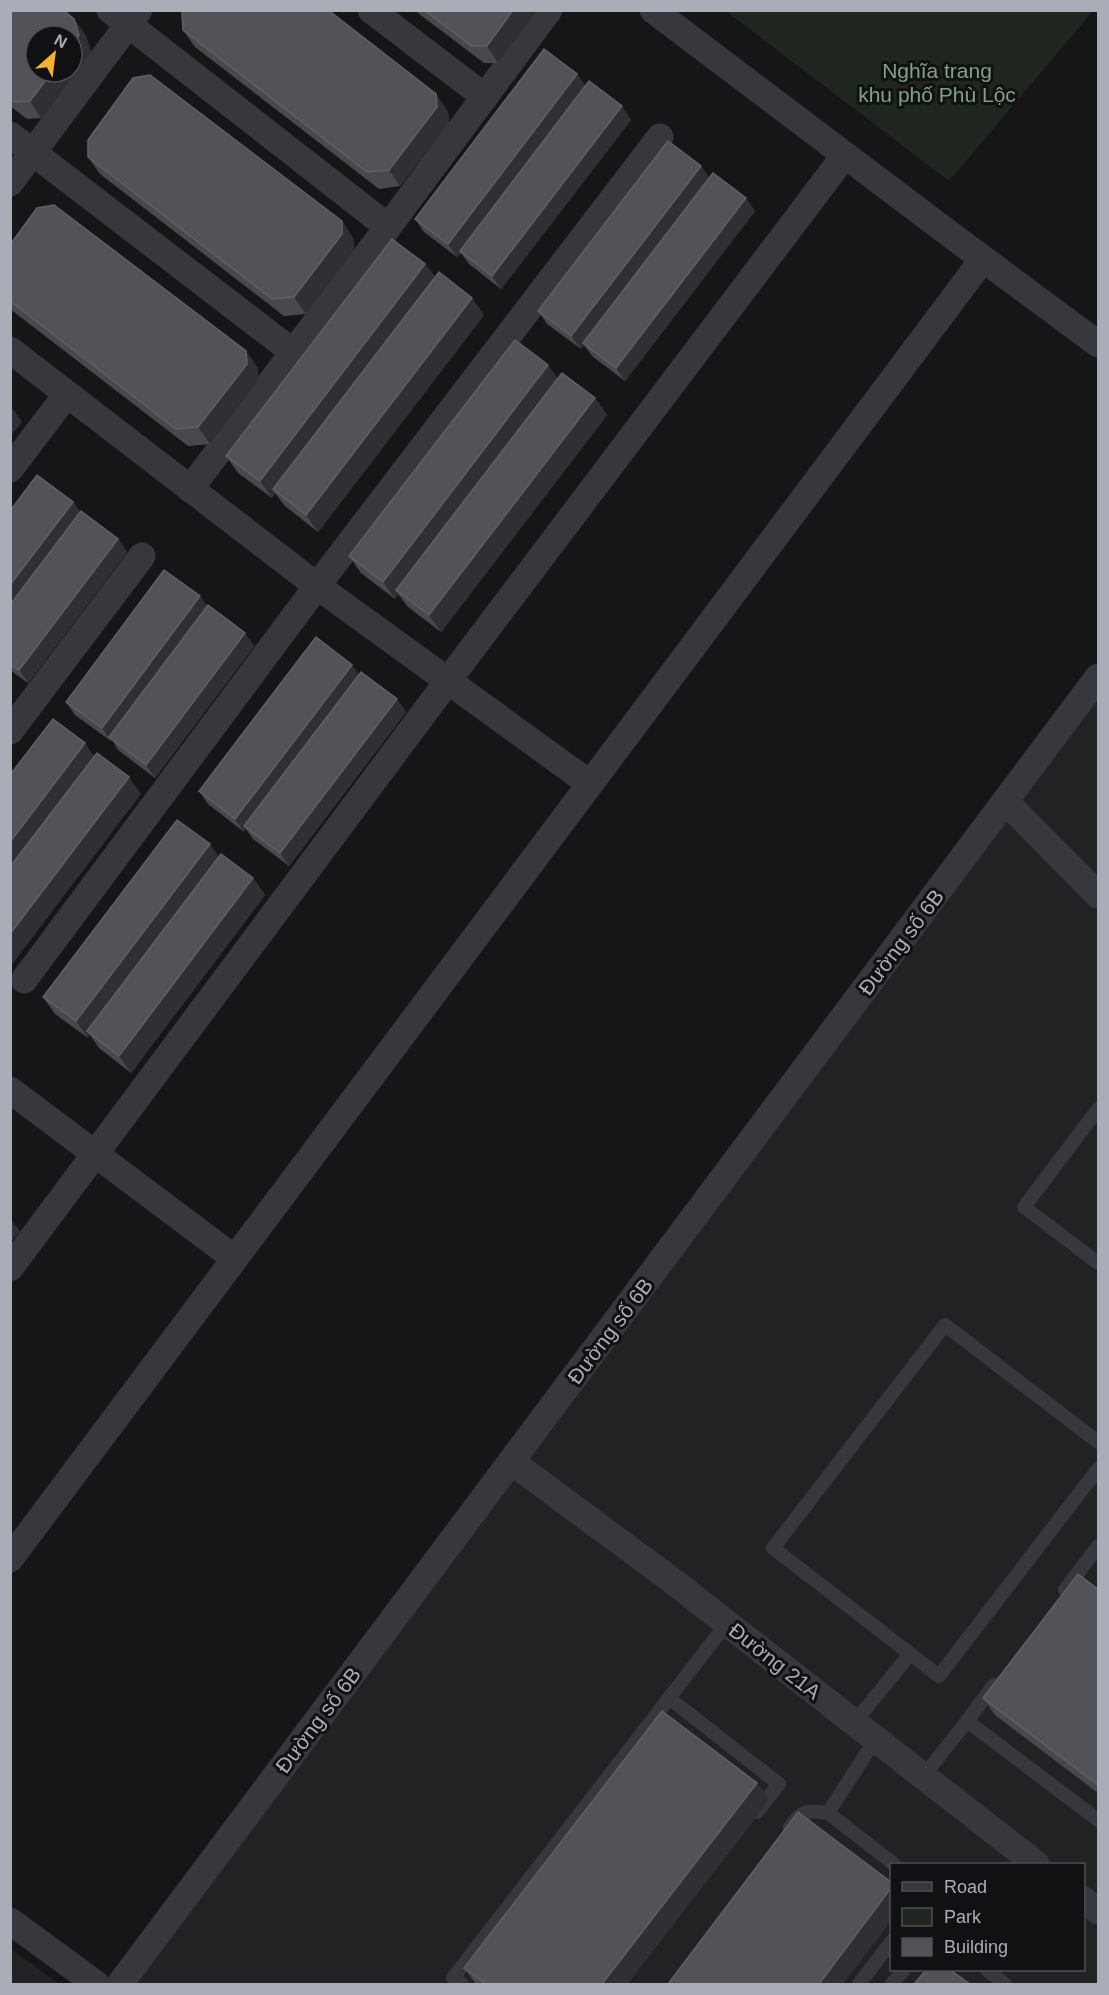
<svg xmlns="http://www.w3.org/2000/svg" width="1109" height="1995" font-family="Helvetica,sans-serif">
<style>
.built{fill:#222225;fill-rule:evenodd}
.green{fill:#1e261f}
.lines{fill:none;stroke-linecap:round;stroke-linejoin:round}
.service{stroke:#37383d;stroke-width:14}
.minor{stroke:#37383d;stroke-width:27}
.wall{fill:#47494d}
.shaded-wall{fill:#2f3033}
.building{fill:#525359;stroke:#5f6168;stroke-width:1.5}
.labels{text-anchor:middle;dominant-baseline:central;stroke-width:6;stroke-linejoin:round;paint-order:stroke}
.park-label{font-size:21px;fill:#7fa381;stroke:#111113}
.street-label{font-size:21px;fill:#a8adb8;stroke:#111113}
</style>
<rect width="100%" height="100%" fill="#161618"/>
<g class="built">
<path d="M1098,692V1984H126ZM892,1864H1084V1970H892Z"/>
<path d="M10,1949H11L59,1984H11Z"/>
</g>
<path class="green" d="M726,11H1093L949,181Z"/>
<g class="lines">
<g class="service">
<path d="M1098,1109L1024,1207L1098,1263"/>
<path d="M1098,1442L945,1325L773,1548L939,1676L1098,1469"/>
<path d="M1065,1590L1098,1546"/>
<path d="M669,1698L779,1784L757,1812"/>
<path d="M967,1721L994,1685"/>
<path d="M854,1723L910,1654"/>
<path d="M923,1777L967,1721L1098,1820"/>
<path d="M828,1813L894,1864"/>
<path d="M790,1827C802,1810 808,1810 828,1813L875,1740"/>
<path d="M987,1970L1005,1984"/>
<path d="M462,1984L453,1978L727,1623"/>
<path d="M859,1984L892,1941"/>
<path d="M892,1984L904,1970"/>
</g>
<g class="minor">
<path d="M110,10L388,227"/>
<path d="M371,10L485,97"/>
<path d="M653,10L951,235L1098,344"/>
<path d="M10,135L293,352"/>
<path d="M10,183L139,10"/>
<path d="M10,350L317,586L589,783"/>
<path d="M10,469L67,394"/>
<path d="M190,489L388,227L549,10"/>
<path d="M10,731L142,556"/>
<path d="M1006,802L1098,895"/>
<path d="M24,980L317,586L660,137"/>
<path d="M10,1090L234,1258"/>
<path d="M10,1268L471,650L845,155"/>
<path d="M512,1462L674,1582L1036,1864"/>
<path d="M10,1559L983,259"/>
<path d="M1084,1900L1098,1911"/>
<path d="M10,1921L96,1984"/>
<path d="M120,1984L1098,677"/>
</g>
</g>
<g class="wall">
<path d="M10,10L74,19L86,36L91,52L41,118L27,119L10,106Z"/>
<path d="M414,10H538L498,63H484Z"/>
<path d="M183,30L448,111L449,123L400,186L379,189L195,47Z"/>
<path d="M577,74L585,86L631,120L501,289L469,264L461,253L457,257L424,232L415,219Z"/>
<path d="M88,157L342,221L353,238L354,251L306,314L284,316L100,174Z"/>
<path d="M701,166L709,178L755,211L625,381L592,356L584,345L581,349L547,324L538,311Z"/>
<path d="M10,245L258,368V381L210,444L188,446L10,309Z"/>
<path d="M425,264L435,277L484,315L318,532L285,506L275,493L272,498L238,473L226,456Z"/>
<path d="M558,378L595,398L607,415L441,632L408,607L398,594L395,599L361,573L349,556Z"/>
<path d="M73,502L80,512L118,539L127,552L28,683L10,670V511Z"/>
<path d="M207,607L254,646L155,778L118,750L112,740L111,741L75,715L66,702Z"/>
<path d="M359,674L397,699L406,712L289,866L253,839L246,829L244,832L208,804L199,791Z"/>
<path d="M219,857L253,878L265,895L131,1073L99,1048L90,1035L88,1038L55,1014L43,997Z"/>
<path d="M1098,1589V1793L995,1715L983,1698Z"/>
<path d="M757,1783L769,1800L627,1984H476L464,1968Z"/>
</g>
<g class="shaded-wall">
<path d="M513,10H538L498,63L487,46Z"/>
<path d="M74,19L86,36L91,52L41,118L30,101L52,72H72V45Z"/>
<path d="M577,74L586,87L457,257L448,244Z"/>
<path d="M436,94L448,111L449,123L400,186L389,170Z"/>
<path d="M622,106L631,120L501,289L492,276Z"/>
<path d="M701,166L710,179L581,349L571,336Z"/>
<path d="M746,198L755,211L625,381L616,368Z"/>
<path d="M342,221L353,238L354,251L306,314L294,297Z"/>
<path d="M425,264L437,281L273,489L275,493L272,498L260,481Z"/>
<path d="M472,298L484,315L318,532L306,515Z"/>
<path d="M246,351L258,368V381L210,444L198,427Z"/>
<path d="M548,365L560,381L396,590L398,594L395,599L383,582Z"/>
<path d="M595,398L607,415L441,632L429,615Z"/>
<path d="M13,409L22,422L10,437V412Z"/>
<path d="M73,502L82,515L10,611V585Z"/>
<path d="M118,539L127,552L28,683L19,670Z"/>
<path d="M200,596L209,609L109,737L112,740L111,741L102,728Z"/>
<path d="M245,633L254,646L155,778L146,765Z"/>
<path d="M352,665L362,678L244,826L246,829L244,832L235,819Z"/>
<path d="M397,699L406,712L289,866L280,853Z"/>
<path d="M85,743L97,760L10,875V842Z"/>
<path d="M129,777L141,794L10,967V934Z"/>
<path d="M210,844L222,861L87,1031L90,1035L88,1038L76,1021Z"/>
<path d="M253,878L265,895L131,1073L119,1056Z"/>
<path d="M10,1218L20,1231L10,1243Z"/>
<path d="M757,1783L769,1800L627,1984H602Z"/>
<path d="M891,1888V1921L843,1984H819Z"/>
</g>
<g class="building">
<path d="M10,10H63L74,19L79,35L72,45V36H36V72H52L30,101L15,102L10,98Z"/>
<path d="M184,10H328L436,94L437,107L389,170L367,172L183,30L182,13Z"/>
<path d="M424,10H513L487,46H472Z"/>
<path d="M544,49L577,74L448,244L415,219Z"/>
<path d="M150,75L342,221V234L294,297L272,299L88,157V140L133,78Z"/>
<path d="M589,81L622,106L492,276L460,251Z"/>
<path d="M668,141L701,166L571,336L538,311Z"/>
<path d="M713,173L746,198L616,368L583,343Z"/>
<path d="M54,205L246,351L247,364L198,427L176,429L10,301V245L37,208Z"/>
<path d="M392,239L425,264L260,481L226,456Z"/>
<path d="M439,272L472,298L306,515L273,489Z"/>
<path d="M515,340L548,365L383,582L349,556Z"/>
<path d="M562,373L595,398L429,615L396,590Z"/>
<path d="M37,475L73,502L10,585V511Z"/>
<path d="M81,511L118,539L19,670L10,664V605Z"/>
<path d="M164,570L200,596L102,728L66,702Z"/>
<path d="M208,605L245,633L146,765L109,737Z"/>
<path d="M316,637L352,665L235,819L199,791Z"/>
<path d="M361,672L397,699L280,853L244,826Z"/>
<path d="M53,719L85,743L10,842V775Z"/>
<path d="M97,753L129,777L10,934V867Z"/>
<path d="M177,820L210,844L76,1021L43,997Z"/>
<path d="M221,854L253,878L119,1056L87,1031Z"/>
<path d="M1078,1574L1098,1589V1785L983,1698Z"/>
<path d="M662,1711L757,1783L602,1984H486L464,1968Z"/>
<path d="M798,1812L891,1882V1888L819,1984H668Z"/>
<path d="M926,1970H950L970,1984H914Z"/>
</g>
<g class="labels">
<g class="park-label">
<text x="937" y="70">Nghĩa trang<tspan x="937" dy="24">khu phố Phù Lộc</tspan></text>
</g>
<g class="street-label">
<text transform="translate(901 942) rotate(-53)">Đường số 6B</text>
<text transform="translate(610 1331) rotate(-53)">Đường số 6B</text>
<text transform="translate(775 1661) rotate(38)">Đường 21A</text>
<text transform="translate(318 1720) rotate(-53)">Đường số 6B</text>
</g>
</g>
<rect width="1109" height="1995" fill="none" stroke="#a8adb8" stroke-width="24"/>
<rect x="890" y="1863" width="195" height="108" fill="#111113" stroke="#4d4f55" stroke-width="1.5"/>
<rect x="902" y="1882" width="30" height="9" fill="#37383d" stroke="#4d4f55" stroke-width="1.5"/>
<text x="944" y="1893" font-size="18" fill="#a8adb8">Road</text>
<rect x="902" y="1908" width="30" height="18" fill="#1e261f" stroke="#4d4f55" stroke-width="1.5"/>
<text x="944" y="1923" font-size="18" fill="#a8adb8">Park</text>
<rect x="902" y="1938" width="30" height="18" fill="#525359" stroke="#4d4f55" stroke-width="1.5"/>
<text x="944" y="1953" font-size="18" fill="#a8adb8">Building</text>
<g transform="translate(54 54) rotate(28)"><circle r="28" fill="#111113" stroke="#4d4f55" stroke-width="1.5"/>
<path d="M0-4.5L10 22L0 15L-10 22Z" fill="#f2b134"/>
<text y="-9" font-size="16" font-weight="bold" text-anchor="middle" fill="#a8adb8">N</text>
</g>
</svg>
